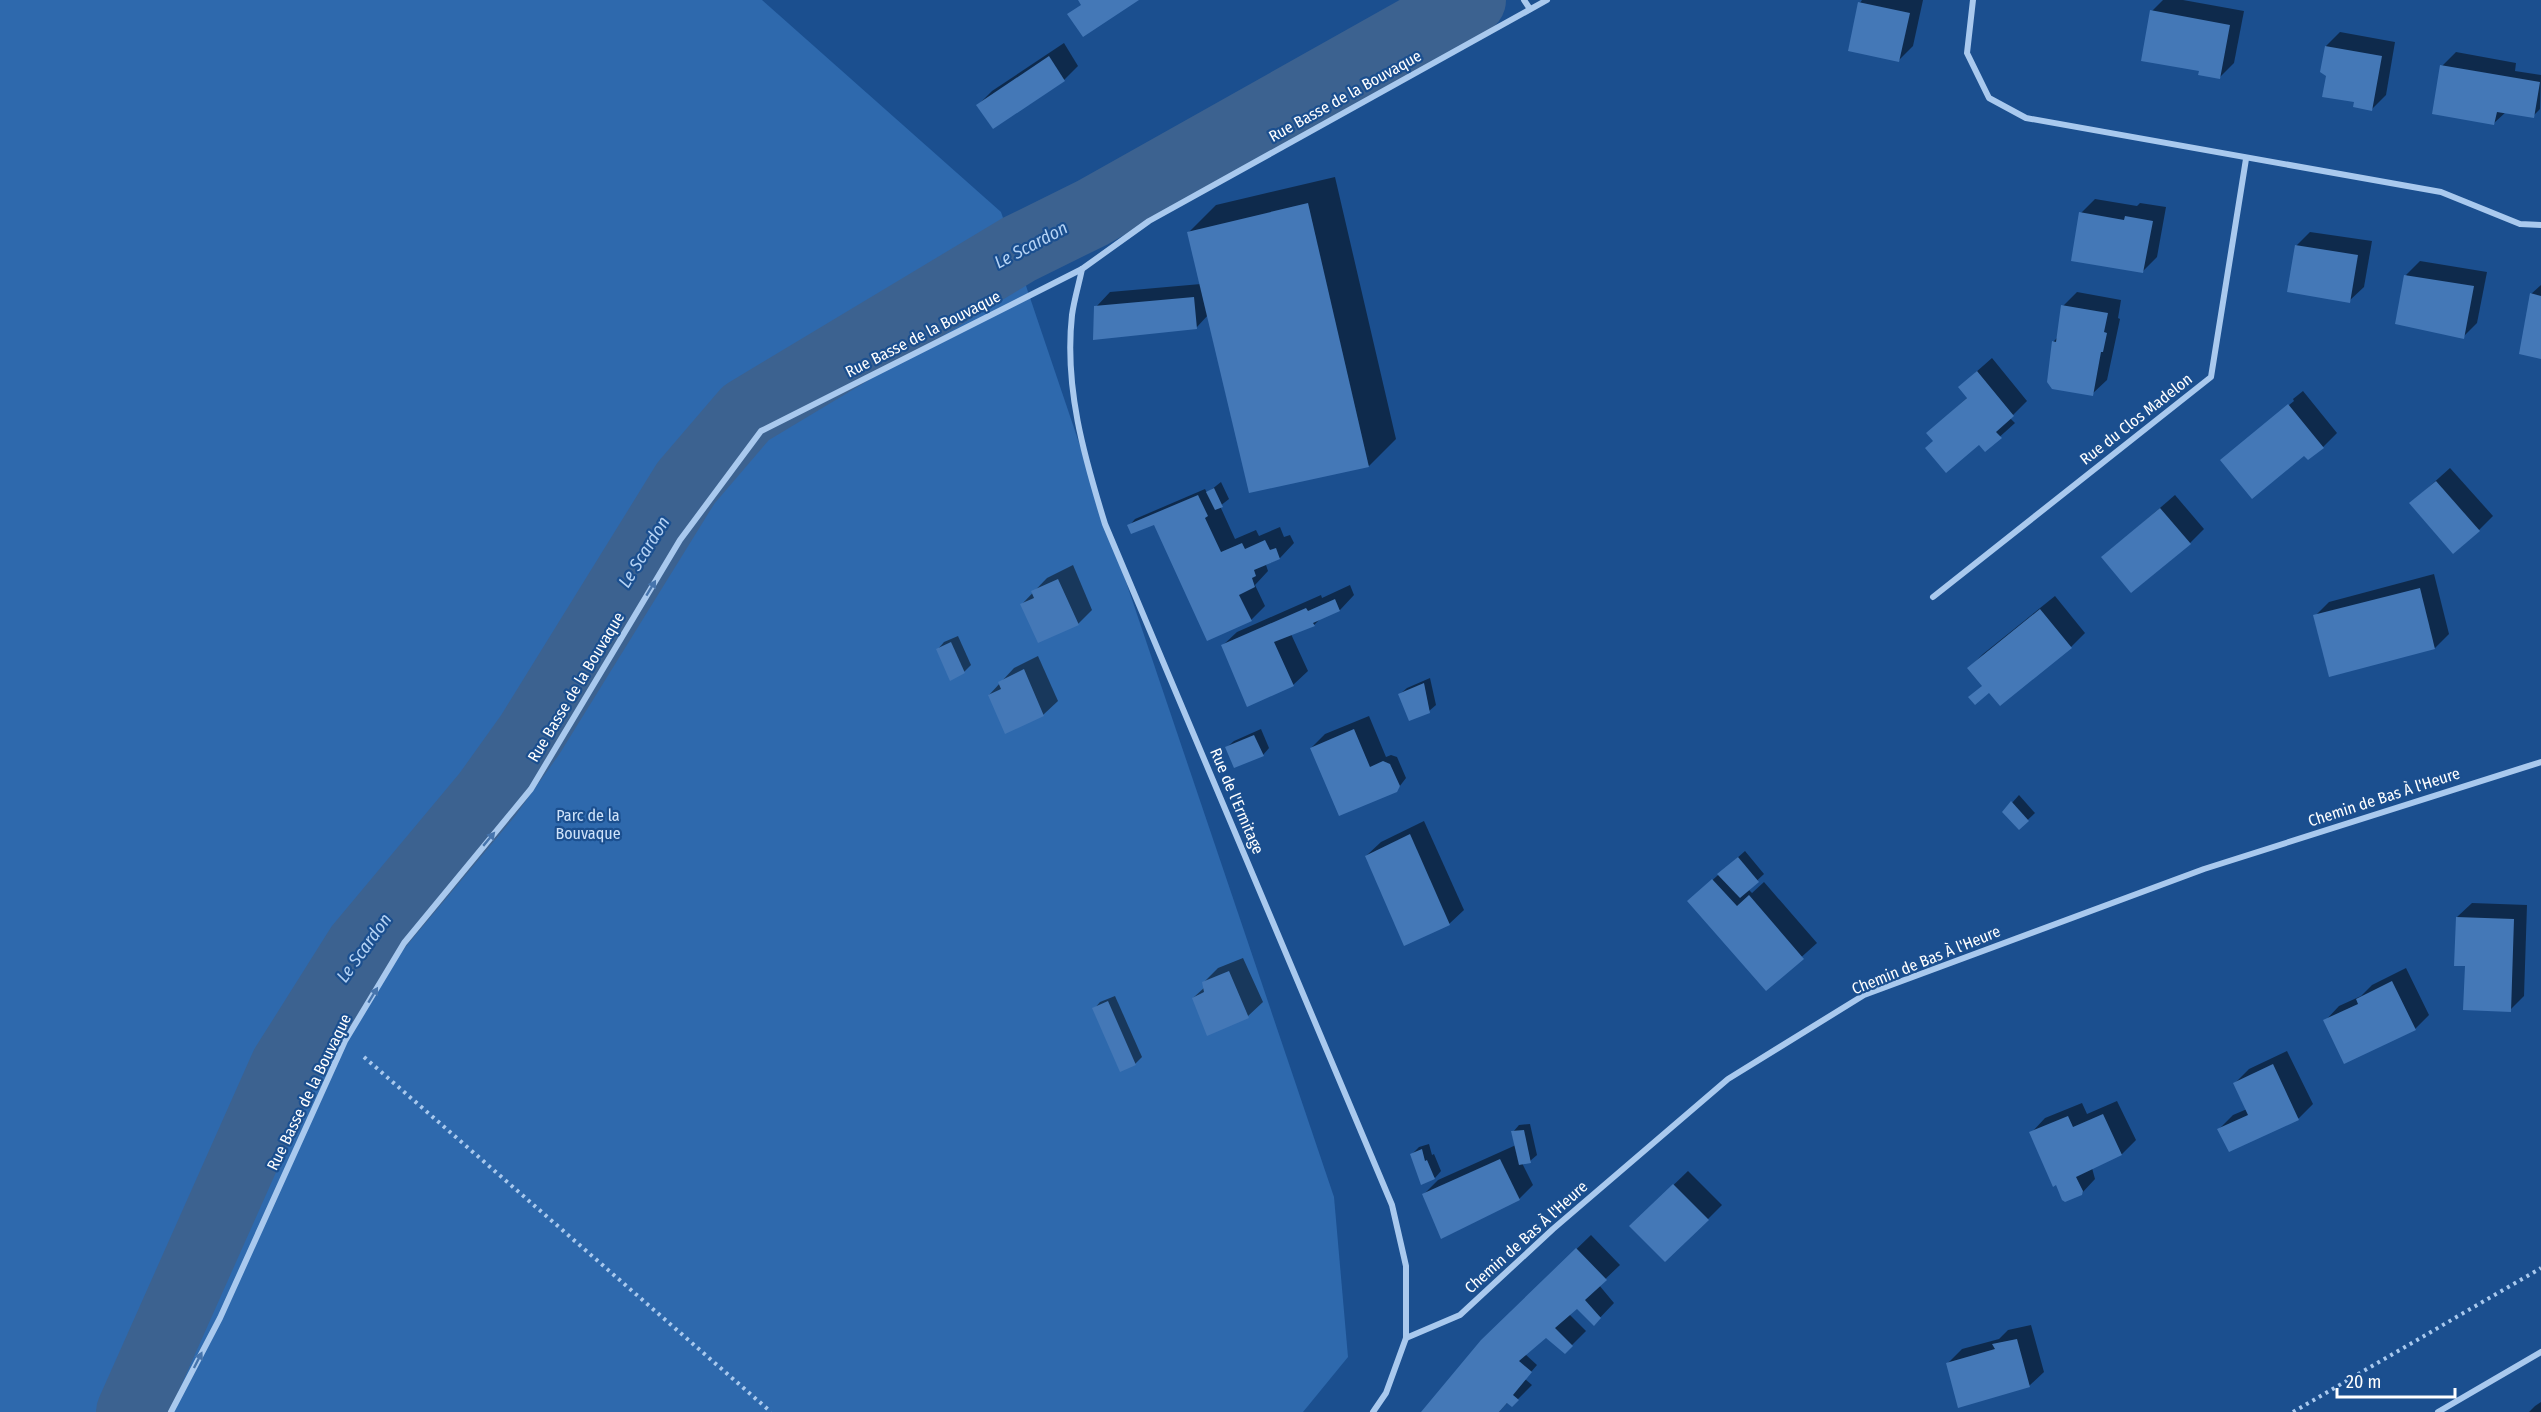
<svg xmlns="http://www.w3.org/2000/svg" width="2541" height="1412" font-family="'Fira Sans Condensed',sans-serif">
<style>
.green{fill:#2e69ad}
.shadow{fill:#0007}
.lines{fill:none;stroke-linecap:round;stroke-linejoin:round}
.river{stroke:#3c6290;stroke-width:70}
.building{fill:#4478b7}
.path{stroke:#a9c9ee;stroke-width:4;stroke-dasharray:3 4.5;stroke-linecap:butt}
.street{stroke:#a9c9ee;stroke-width:6}
.oneway{fill:#4674ac}
.labels{text-anchor:middle;dominant-baseline:central;stroke-width:4.5;stroke-linejoin:round;paint-order:stroke}
.street-label{font-size:16px;fill:#fff;stroke:#1b4f8f}
.park-label{font-size:16px;fill:#cfe3fa;stroke:#1b4f8f}
.water-label{font-size:18px;font-style:italic;fill:#b5d3f5;stroke:#1b4f8f}
</style>
<rect width="100%" height="100%" fill="#1b4f8f"/>
<path class="green" d="M0,0H762L1001,212L1334,1197L1348,1357L1303,1412H0Z"/>
<g class="shadow">
<path d="M1862,0H1923L1913,46L1899,60L1860,3Z"/>
<path d="M2163,0H2183L2244,11L2234,63L2220,77L2201,70L2152,11Z"/>
<path d="M2340,32L2395,42L2386,95L2372,109L2356,101L2327,75L2326,46Z"/>
<path d="M1064,43L1078,66L1064,80L978,105L992,91Z"/>
<path d="M2456,52L2516,63L2515,71L2541,75L2540,109L2533,116L2506,112L2494,123L2442,66Z"/>
<path d="M1335,177L1396,439L1369,466L1208,315L1197,327L1096,307L1110,292L1201,284L1189,232L1216,205Z"/>
<path d="M2095,199L2137,206L2140,203L2166,207L2157,257L2142,272L2081,213Z"/>
<path d="M2310,232L2372,241L2364,287L2349,301L2296,246Z"/>
<path d="M2420,261L2487,272L2477,323L2463,337L2406,275Z"/>
<path d="M2541,285V357L2531,294Z"/>
<path d="M2077,292L2121,300L2118,318L2120,319L2107,380L2092,394L2053,342L2058,337L2063,306Z"/>
<path d="M1992,358L2027,401L2010,418L2015,423L1985,450L1979,443L1935,441L1928,433L1968,397L1975,373Z"/>
<path d="M2303,391L2337,433L2323,447L2304,454L2222,460L2294,401L2293,399Z"/>
<path d="M2450,468L2493,516L2479,530L2411,503Z"/>
<path d="M1221,482L1229,499L1220,506L1235,539L1256,530L1259,536L1280,527L1284,537L1290,535L1294,543L1280,558L1266,565L1268,571L1255,585L1265,606L1251,620L1155,522L1129,526L1135,519L1205,489L1207,493Z"/>
<path d="M2175,495L2204,529L2190,543L2103,557Z"/>
<path d="M1073,565L1092,610L1078,624L1022,604L1047,578Z"/>
<path d="M2434,574L2449,634L2435,648L2315,616L2329,602Z"/>
<path d="M1350,585L1354,595L1340,610L1321,618L1314,625L1291,634L1308,671L1293,685L1222,646L1237,632L1321,595L1322,598Z"/>
<path d="M2055,596L2085,633L2071,647L1984,685L1969,668L1983,654Z"/>
<path d="M958,636L971,665L964,672L938,649L944,642Z"/>
<path d="M1038,656L1058,701L1043,715L989,695L1014,668Z"/>
<path d="M1430,678L1436,705L1429,711L1400,694L1407,688Z"/>
<path d="M1369,716L1386,757L1391,755L1397,757L1406,778L1396,791L1311,748L1325,734Z"/>
<path d="M1261,729L1269,748L1263,755L1227,747L1234,741Z"/>
<path d="M2019,795L2035,813L2019,828L2004,812Z"/>
<path d="M1424,821L1464,910L1449,924L1366,856L1381,842Z"/>
<path d="M1745,851L1764,874L1748,889L1752,893L1764,882L1817,943L1766,989L1689,901Z"/>
<path d="M2472,903L2527,905L2524,996L2510,1010L2457,917Z"/>
<path d="M1243,958L1263,1002L1248,1016L1208,1034L1193,998L1205,987L1203,983L1218,968Z"/>
<path d="M2406,968L2429,1015L2415,1029L2325,1021L2339,1006L2361,996L2372,985Z"/>
<path d="M1115,996L1142,1057L1135,1064L1094,1009L1100,1002Z"/>
<path d="M2287,1051L2313,1104L2299,1118L2230,1150L2219,1129L2233,1115L2247,1109L2235,1083L2249,1069Z"/>
<path d="M2117,1101L2136,1140L2122,1154L2092,1168L2095,1179L2081,1194L2056,1183L2031,1133L2045,1118L2082,1103L2087,1114Z"/>
<path d="M1530,1124L1537,1155L1530,1161L1522,1163L1533,1185L1519,1199L1424,1194L1438,1180L1516,1145L1513,1132L1519,1125Z"/>
<path d="M1429,1144L1432,1155L1434,1154L1441,1171L1435,1178L1412,1154L1419,1147Z"/>
<path d="M1688,1171L1722,1205L1708,1219L1631,1226Z"/>
<path d="M1591,1235L1620,1265L1599,1285L1614,1303L1594,1324L1577,1306L1569,1314L1586,1331L1565,1352L1547,1335L1525,1354L1537,1365L1525,1379L1532,1385L1512,1405L1508,1402L1499,1412H1423L1532,1292Z"/>
<path d="M2031,1325L2044,1372L2029,1386L1948,1363L1962,1349L1999,1339L2008,1330Z"/>
<path d="M2541,1402V1412H2529L2535,1406Z"/>
</g>
<g class="lines">
<path class="river" d="M131,1412L285,1066L360,947L487,795L530,735L686,483L746,413L1019,249L1092,213L1471,0"/>
</g>
<g class="building">
<path d="M1078,0H1139L1083,37L1067,14L1081,5Z"/>
<path d="M1858,2L1910,13L1899,62L1848,51Z"/>
<path d="M2150,10L2230,25L2220,79L2198,75L2199,71L2141,61Z"/>
<path d="M2325,46L2382,56L2372,111L2353,107L2354,102L2322,97L2326,76L2320,72Z"/>
<path d="M1049,56L1065,81L993,129L976,105Z"/>
<path d="M2440,65L2540,82L2534,118L2497,112L2494,125L2432,114Z"/>
<path d="M1308,203L1369,467L1249,493L1187,232Z"/>
<path d="M2079,212L2124,220L2125,216L2153,221L2143,273L2071,261Z"/>
<path d="M2295,245L2358,255L2350,303L2287,292Z"/>
<path d="M2404,275L2474,286L2464,339L2395,324Z"/>
<path d="M2530,293L2541,296V359L2519,354Z"/>
<path d="M1194,297L1197,329L1093,340L1094,306Z"/>
<path d="M2061,305L2108,313L2104,332L2107,333L2103,352H2101L2093,396L2052,389L2047,382L2052,341L2056,342Z"/>
<path d="M1977,371L2014,416L1996,432L2002,438L1985,452L1979,445L1946,473L1925,448L1933,441L1926,433L1967,398L1958,387Z"/>
<path d="M2288,404L2324,448L2308,460L2304,456L2252,499L2220,460Z"/>
<path d="M2436,481L2480,531L2453,554L2409,503Z"/>
<path d="M1214,488L1223,507L1215,510L1206,492Z"/>
<path d="M1198,495L1208,516L1205,518L1221,552L1242,543L1245,549L1265,540L1270,550L1276,548L1280,559L1254,570L1256,576L1252,578L1255,587L1239,595L1252,621L1207,641L1154,525L1131,534L1127,525Z"/>
<path d="M2160,508L2191,544L2131,593L2101,557Z"/>
<path d="M1058,579L1079,625L1038,643L1020,604L1034,598L1031,591Z"/>
<path d="M2420,588L2435,649L2329,677L2313,615Z"/>
<path d="M1335,599L1340,611L1313,623L1315,626L1274,642L1294,686L1247,707L1221,645L1306,608L1308,611Z"/>
<path d="M2040,609L2072,648L2000,706L1989,693L1975,705L1968,697L1982,686L1967,668Z"/>
<path d="M951,642L965,673L950,681L936,649Z"/>
<path d="M1024,669L1044,716L1005,734L988,695L1001,689L998,682Z"/>
<path d="M1424,683L1430,713L1409,721L1398,694Z"/>
<path d="M1354,729L1370,767L1383,761L1390,764L1400,786L1397,792L1339,816L1310,748Z"/>
<path d="M1254,735L1264,756L1234,768L1225,747Z"/>
<path d="M2011,801L2029,821L2019,830L2002,812Z"/>
<path d="M1410,834L1450,925L1404,946L1365,856Z"/>
<path d="M1738,857L1759,882L1740,898L1717,874Z"/>
<path d="M1712,879L1737,906L1749,895L1804,959L1766,991L1687,901Z"/>
<path d="M2456,917L2514,919L2511,1012L2463,1010L2465,966H2454Z"/>
<path d="M1229,971L1249,1018L1207,1036L1192,998L1204,992L1202,982Z"/>
<path d="M2392,981L2416,1030L2344,1064L2323,1020L2358,1004L2356,999Z"/>
<path d="M1108,1001L1136,1065L1120,1072L1092,1008Z"/>
<path d="M2273,1064L2299,1120L2229,1152L2217,1129L2248,1115L2233,1083Z"/>
<path d="M2103,1114L2122,1155L2076,1177L2083,1191L2082,1195L2065,1202L2062,1200L2056,1185L2053,1187L2029,1132L2068,1116L2073,1127Z"/>
<path d="M1524,1130L1531,1163L1519,1165L1511,1131Z"/>
<path d="M1422,1149L1425,1161L1427,1160L1435,1179L1421,1185L1410,1154Z"/>
<path d="M1500,1159L1520,1200L1441,1239L1422,1194Z"/>
<path d="M1673,1184L1709,1220L1665,1262L1629,1226Z"/>
<path d="M1576,1248L1607,1280L1585,1300L1601,1318L1594,1326L1577,1309L1555,1328L1573,1346L1565,1354L1546,1338L1519,1361L1532,1372L1513,1395L1519,1400L1512,1407L1507,1403L1499,1412H1421L1481,1340Z"/>
<path d="M2017,1339L2030,1387L1958,1408L1946,1363L1995,1349L1992,1344Z"/>
</g>
<g class="lines">
<g class="path">
<path d="M364,1057L771,1412"/>
<path d="M2293,1412L2541,1268"/>
</g>
<g class="street">
<path d="M1524,0L1530,9"/>
<path d="M1973,0L1967,53L1989,98L2026,118L2441,192L2520,224L2541,225"/>
<path d="M1082,269C1079,284 1074,300 1072,315C1064,387 1084,456 1105,524L1392,1205L1406,1266V1338L1386,1393L1373,1412"/>
<path d="M1933,597L2211,377L2246,159"/>
<path d="M1406,1338L1460,1315L1553,1229L1728,1079L1864,995L2204,869L2541,762"/>
<path d="M171,1412L220,1318L345,1041L404,943L531,789L680,540L761,431L1082,269L1149,221L1547,0"/>
<path d="M2438,1412L2541,1352"/>
</g>
</g>
<defs><path id="oneway-solid" d="M-6-.8H1V-3.2L6.5 0L1 3.2V.8H-6Z" transform="scale(1.5)"/></defs>
<g class="oneway">
<use href="#oneway-solid" transform="translate(651 588) rotate(-59)"/>
<use href="#oneway-solid" transform="translate(489 839) rotate(-50)"/>
<use href="#oneway-solid" transform="translate(373 995) rotate(-59)"/>
<use href="#oneway-solid" transform="translate(198 1360) rotate(-63)"/>
</g>
<g class="labels">
<g class="street-label">
<text transform="translate(1345 96) rotate(-29)">Rue Basse de la Bouvaque</text>
<text transform="translate(923 334) rotate(-27)">Rue Basse de la Bouvaque</text>
<text transform="translate(2136 419) rotate(-38)">Rue du Clos Madelon</text>
<text transform="translate(576 687) rotate(-59)">Rue Basse de la Bouvaque</text>
<text transform="translate(2384 797) rotate(-18)">Chemin de Bas À l'Heure</text>
<text transform="translate(1237 801) rotate(67)">Rue de l'Ermitage</text>
<text transform="translate(1926 960) rotate(-22)">Chemin de Bas À l'Heure</text>
<text transform="translate(309 1092) rotate(-64)">Rue Basse de la Bouvaque</text>
<text transform="translate(1526 1237) rotate(-42)">Chemin de Bas À l'Heure</text>
</g>
<g class="park-label">
<text x="588" y="815">Parc de la<tspan x="588" dy="18">Bouvaque</tspan></text>
</g>
<g class="water-label">
<text transform="translate(1031 245) rotate(-28)">Le Scardon</text>
<text transform="translate(644 552) rotate(-58)">Le Scardon</text>
<text transform="translate(364 948) rotate(-54)">Le Scardon</text>
</g>
</g>
<path d="M2337 1388v9h118v-9" fill="none" stroke="#ffffff" stroke-width="3"/>
<text x="2346" y="1388" font-size="18" fill="#ffffff" stroke="#1b4f8f" stroke-width="4.5" paint-order="stroke">20 m</text>
</svg>
